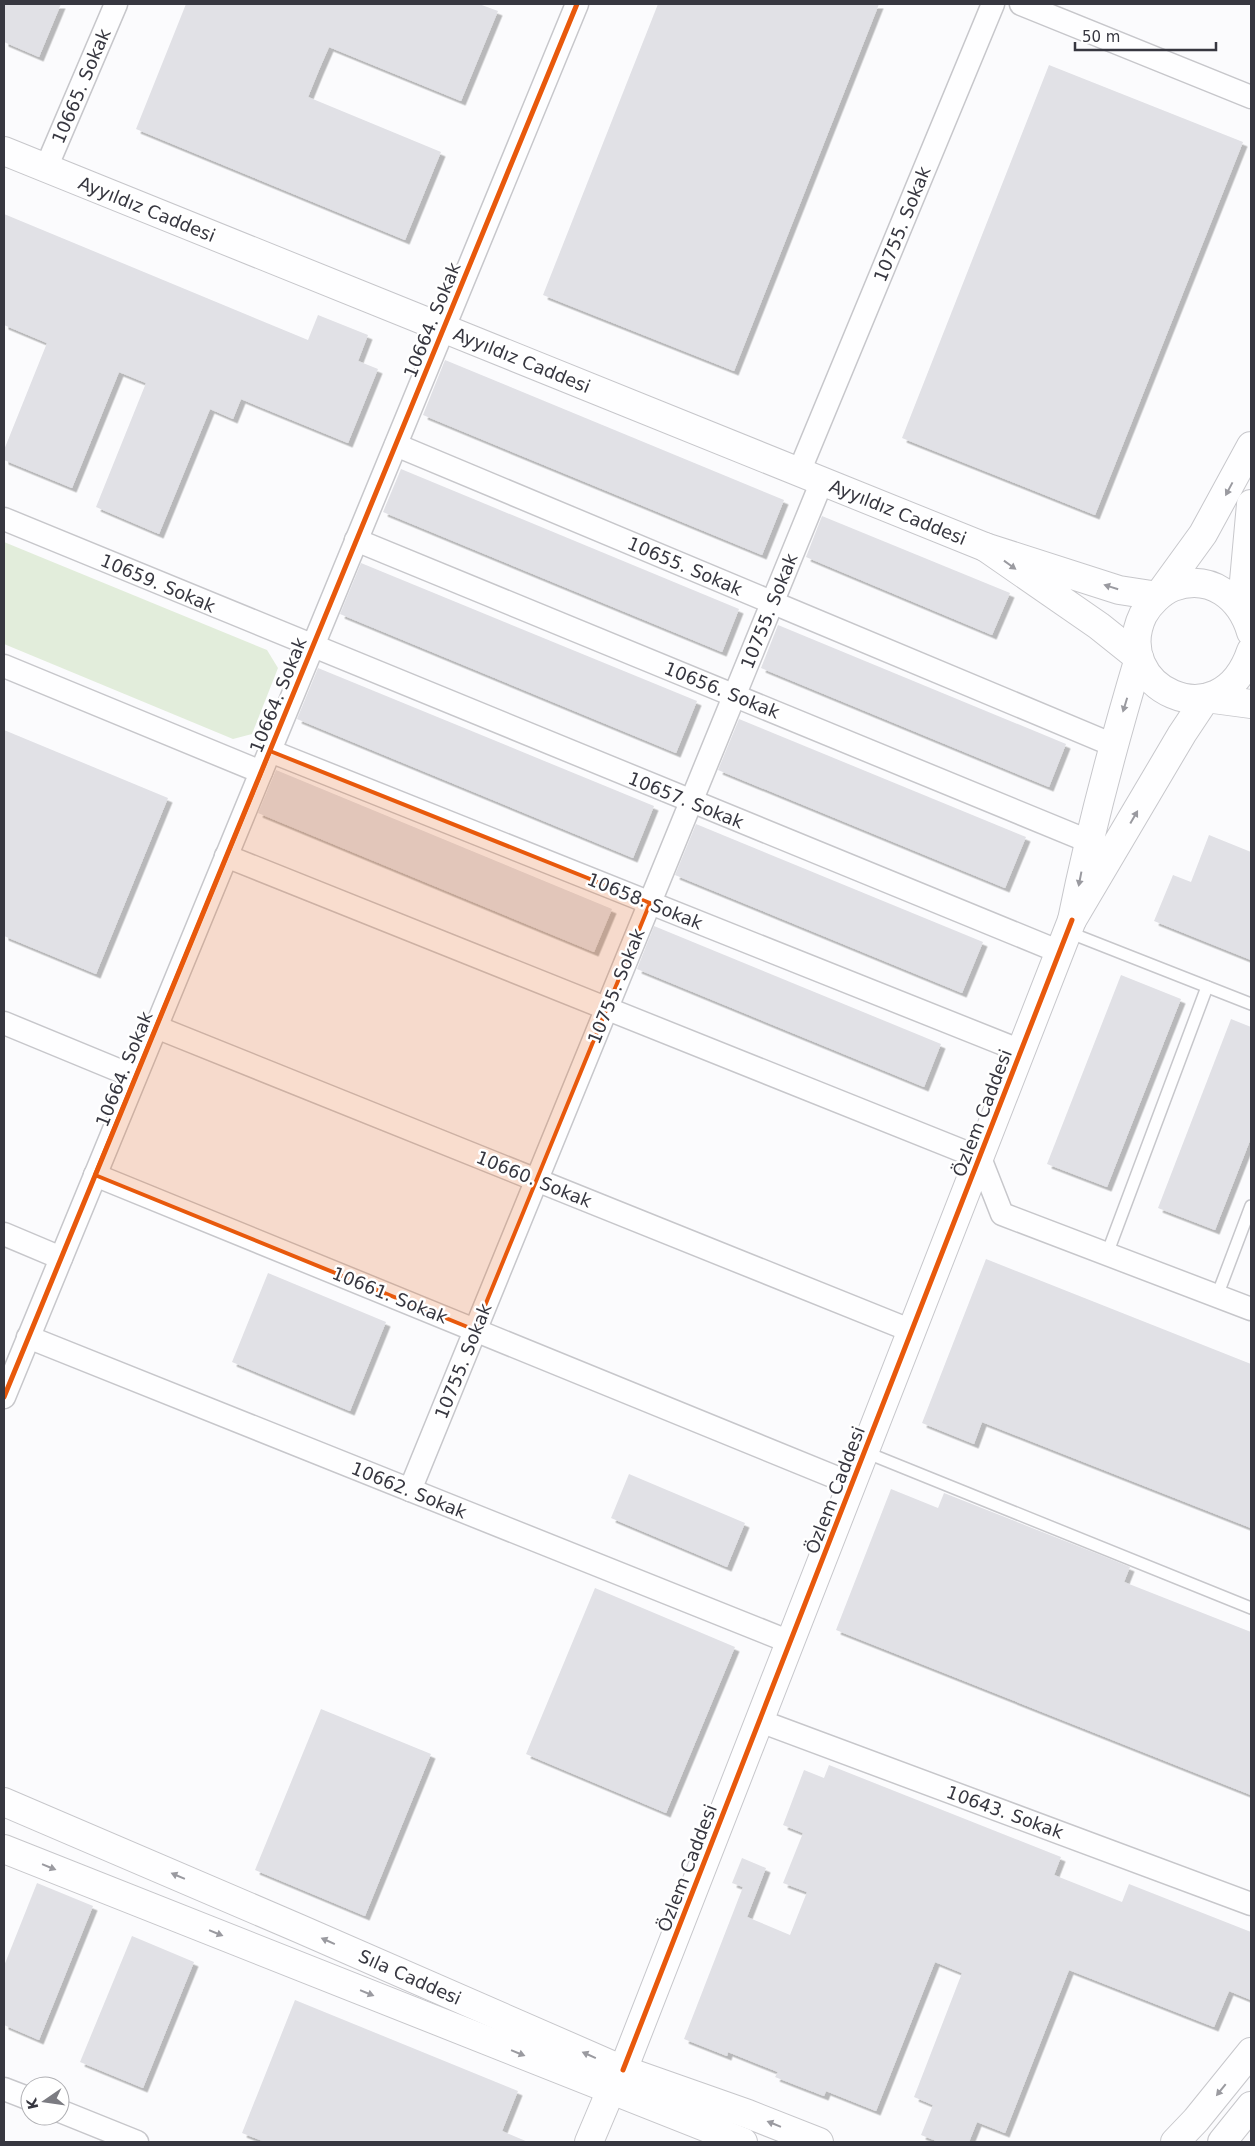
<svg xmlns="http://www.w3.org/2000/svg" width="1255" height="2146" font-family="'DejaVu Sans',sans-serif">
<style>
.green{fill:#e2eddb}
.building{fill:#e1e1e6;filter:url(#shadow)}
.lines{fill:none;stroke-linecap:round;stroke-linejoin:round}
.lane-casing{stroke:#c7c7cb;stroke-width:14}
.street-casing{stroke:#c7c7cb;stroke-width:25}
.secondary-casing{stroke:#c7c7cb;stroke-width:30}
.lane{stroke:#fefeff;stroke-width:11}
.street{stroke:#fefeff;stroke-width:22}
.secondary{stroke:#fefeff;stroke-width:28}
.cycleway-casing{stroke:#fff;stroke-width:8}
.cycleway{stroke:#e8590c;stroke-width:5}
.oneway{fill:#9a9aa0}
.marked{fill:#e8590c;fill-opacity:0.2;stroke:#e8590c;stroke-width:4;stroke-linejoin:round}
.labels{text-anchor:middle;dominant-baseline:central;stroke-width:5;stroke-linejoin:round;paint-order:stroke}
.street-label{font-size:18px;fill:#373740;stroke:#fff}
</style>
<defs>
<filter id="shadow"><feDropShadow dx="4.5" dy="4.5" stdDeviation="0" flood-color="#0004"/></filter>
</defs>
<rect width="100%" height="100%" fill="#fbfbfd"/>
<path class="green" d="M4,542L267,650L278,668L252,734L233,739L4,644Z"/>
<g class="building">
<path d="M4,4H61L39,57L4,42Z"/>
<path d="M186,4H479L498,11L461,101L329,47L319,70L308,97L441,152L405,240L136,129Z"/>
<path d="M658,4H879L734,371L543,295Z"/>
<path d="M1049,65L1243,142L1095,515L902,438Z"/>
<path d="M4,214L308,340L318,315L368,335L358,361L378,369L348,443L241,399L233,419L210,409L159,534L96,507L146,383L119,372L72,488L4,460V450L47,343L4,325Z"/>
<path d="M445,360L784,500L762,555L423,415Z"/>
<path d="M401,469L739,609L722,652L383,512Z"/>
<path d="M822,516L1010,593L992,635L806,557Z"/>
<path d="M361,563L697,701L676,753L340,614Z"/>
<path d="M778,625L1066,744L1049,787L761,668Z"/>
<path d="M318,668L654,806L633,858L297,719Z"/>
<path d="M739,719L1026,837L1005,888L718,770Z"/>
<path d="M4,730L168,798L96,974L4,936Z"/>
<path d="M276,770L612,909L594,952L258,813Z"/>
<path d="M696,824L983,942L962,993L675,875Z"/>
<path d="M1209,835L1251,852V960L1154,921L1173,875L1191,882Z"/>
<path d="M654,926L941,1044L924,1087L637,969Z"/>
<path d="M1121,975L1181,999L1107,1187L1047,1164Z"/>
<path d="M1231,1019L1251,1027V1138L1215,1230L1158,1208Z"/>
<path d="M986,1259L1251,1364V1528L982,1422L974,1444L922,1423Z"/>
<path d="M268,1273L386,1322L350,1411L232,1362Z"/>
<path d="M629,1474L745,1523L727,1567L611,1518Z"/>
<path d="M891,1489L938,1508L944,1493L1098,1554L1130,1567L1124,1582L1251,1632V1795L836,1630Z"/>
<path d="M595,1588L735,1647L666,1813L526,1754Z"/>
<path d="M321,1709L431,1754L365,1916L255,1870Z"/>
<path d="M829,1765L1061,1857L1054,1875L1122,1902L1129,1884L1251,1932V2000L1229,1991L1214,2027L1069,1970L1005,2133L977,2122L969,2142H939L921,2135L933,2105L914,2097L962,1973L935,1962L876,2111L826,2091L824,2096L775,2077L778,2072L728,2052L727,2056L684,2039L743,1887L732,1883L742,1858L766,1868L747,1917L790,1935L807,1892L783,1883L803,1833L783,1825L804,1770L824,1778Z"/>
<path d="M37,1883L93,1906L39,2040L4,2025V1966Z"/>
<path d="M132,1936L194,1962L143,2088L80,2062Z"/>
<path d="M295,2000L518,2091L502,2131L528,2142H265L242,2133Z"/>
</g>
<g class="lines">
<g class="lane-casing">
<g id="lane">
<path d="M1068,932L1251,1004"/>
<path d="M1107,1254L1207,987"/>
<path d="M1217,1296L1251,1206"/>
<path d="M865,1452L1251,1608"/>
</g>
</g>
<g class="street-casing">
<g id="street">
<path d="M1021,4L1251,97"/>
<path d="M46,168L116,4"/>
<path d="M396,445L1113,745"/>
<path d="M799,472L993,4"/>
<path d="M4,519L1060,952"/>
<path d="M356,540L1088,841"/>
<path d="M4,666L261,772"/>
<path d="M270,751L1021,1051"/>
<path d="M226,856L980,1158L1002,1214L1251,1309"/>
<path d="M4,1023L135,1077"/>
<path d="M156,1027L912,1331"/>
<path d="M95,1175L852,1484"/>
<path d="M4,1234L61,1258"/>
<path d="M28,1337L790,1642"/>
<path d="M4,1397L577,4"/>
<path d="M410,1490L822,481"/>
<path d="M760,1721L1251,1904"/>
<path d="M4,2089L30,2099"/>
<path d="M60,2111L137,2142"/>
</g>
</g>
<g class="secondary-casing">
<g id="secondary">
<path d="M4,151L985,547"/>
<path d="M1251,446L1203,534L1158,596L1119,590L985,547L1099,626L1139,658C1113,745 1090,831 1072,920L1182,734L1206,698L1251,704"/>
<path d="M1249,621L1247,617L1244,581L1251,504"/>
<path d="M1251,632C1241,598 1211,573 1173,587C1161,592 1149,604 1143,615C1109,686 1220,743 1251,651"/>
<path d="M4,1802L298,1928L623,2070L748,2114L819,2142"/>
<path d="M4,1849L743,2142"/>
<path d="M623,2070L1072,920"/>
<path d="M589,2142L611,2090"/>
<path d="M1175,2142L1196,2120L1251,2052"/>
<path d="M1222,2142L1251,2106"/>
</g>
</g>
<use href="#lane" class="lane"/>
<use href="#street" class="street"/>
<use href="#secondary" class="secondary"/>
<g class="cycleway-casing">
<g id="cycleway">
<path d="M4,1397L577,4"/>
<path d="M623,2070L1072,920"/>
</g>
</g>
<use href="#cycleway" class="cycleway"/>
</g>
<defs><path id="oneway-solid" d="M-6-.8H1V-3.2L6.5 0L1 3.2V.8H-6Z" transform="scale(1.25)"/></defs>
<g class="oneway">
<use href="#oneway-solid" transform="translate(1229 489) rotate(118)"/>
<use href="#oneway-solid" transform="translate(1010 565) rotate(36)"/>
<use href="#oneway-solid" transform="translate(1111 587) rotate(-163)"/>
<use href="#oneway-solid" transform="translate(1125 705) rotate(107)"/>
<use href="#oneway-solid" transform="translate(1134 817) rotate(-60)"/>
<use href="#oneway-solid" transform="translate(1080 879) rotate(101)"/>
<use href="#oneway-solid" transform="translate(49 1867) rotate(22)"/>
<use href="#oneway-solid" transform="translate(178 1876) rotate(-157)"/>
<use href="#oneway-solid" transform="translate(216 1933) rotate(22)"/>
<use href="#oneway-solid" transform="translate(328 1941) rotate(-156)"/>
<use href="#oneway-solid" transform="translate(367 1993) rotate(22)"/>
<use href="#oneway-solid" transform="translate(518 2053) rotate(22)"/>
<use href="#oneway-solid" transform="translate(589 2055) rotate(-156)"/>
<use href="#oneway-solid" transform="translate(1221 2090) rotate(129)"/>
<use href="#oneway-solid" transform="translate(774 2124) rotate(-158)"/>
</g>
<path class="marked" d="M270,751L650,903L475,1330L95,1175Z"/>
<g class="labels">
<g class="street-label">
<text transform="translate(81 86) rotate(-67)">10665. Sokak</text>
<text transform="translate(147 209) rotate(22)">Ayyıldız Caddesi</text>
<text transform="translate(902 224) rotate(-68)">10755. Sokak</text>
<text transform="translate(432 320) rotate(-68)">10664. Sokak</text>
<text transform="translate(522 360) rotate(22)">Ayyıldız Caddesi</text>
<text transform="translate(898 512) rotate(22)">Ayyıldız Caddesi</text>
<text transform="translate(685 566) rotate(23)">10655. Sokak</text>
<text transform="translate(158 583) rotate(23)">10659. Sokak</text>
<text transform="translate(769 611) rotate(-68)">10755. Sokak</text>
<text transform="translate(722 690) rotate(22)">10656. Sokak</text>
<text transform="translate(278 695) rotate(-68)">10664. Sokak</text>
<text transform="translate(686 800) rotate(22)">10657. Sokak</text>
<text transform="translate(645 901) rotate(22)">10658. Sokak</text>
<text transform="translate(616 986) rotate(-68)">10755. Sokak</text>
<text transform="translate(124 1069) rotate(-68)">10664. Sokak</text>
<text transform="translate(982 1113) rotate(-69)">Özlem Caddesi</text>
<text transform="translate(534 1179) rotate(22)">10660. Sokak</text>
<text transform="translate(390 1295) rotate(22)">10661. Sokak</text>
<text transform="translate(463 1361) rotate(-68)">10755. Sokak</text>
<text transform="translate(409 1490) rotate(22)">10662. Sokak</text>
<text transform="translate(835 1490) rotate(-69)">Özlem Caddesi</text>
<text transform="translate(1005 1812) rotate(20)">10643. Sokak</text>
<text transform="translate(687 1868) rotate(-69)">Özlem Caddesi</text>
<text transform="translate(410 1977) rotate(24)">Sıla Caddesi</text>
</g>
</g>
<rect width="1255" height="2146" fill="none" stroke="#373740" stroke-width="10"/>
<g transform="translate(45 2101) rotate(257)"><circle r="24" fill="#ffffff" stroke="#afafb3"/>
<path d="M0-4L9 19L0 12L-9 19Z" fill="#7c7c82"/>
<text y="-8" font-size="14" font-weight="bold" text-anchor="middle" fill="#373740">K</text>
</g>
<path d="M1075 42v8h141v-8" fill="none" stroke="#373740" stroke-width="2.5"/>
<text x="1082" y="42" font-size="15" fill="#373740" stroke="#ffffff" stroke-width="4" paint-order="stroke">50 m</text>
</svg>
